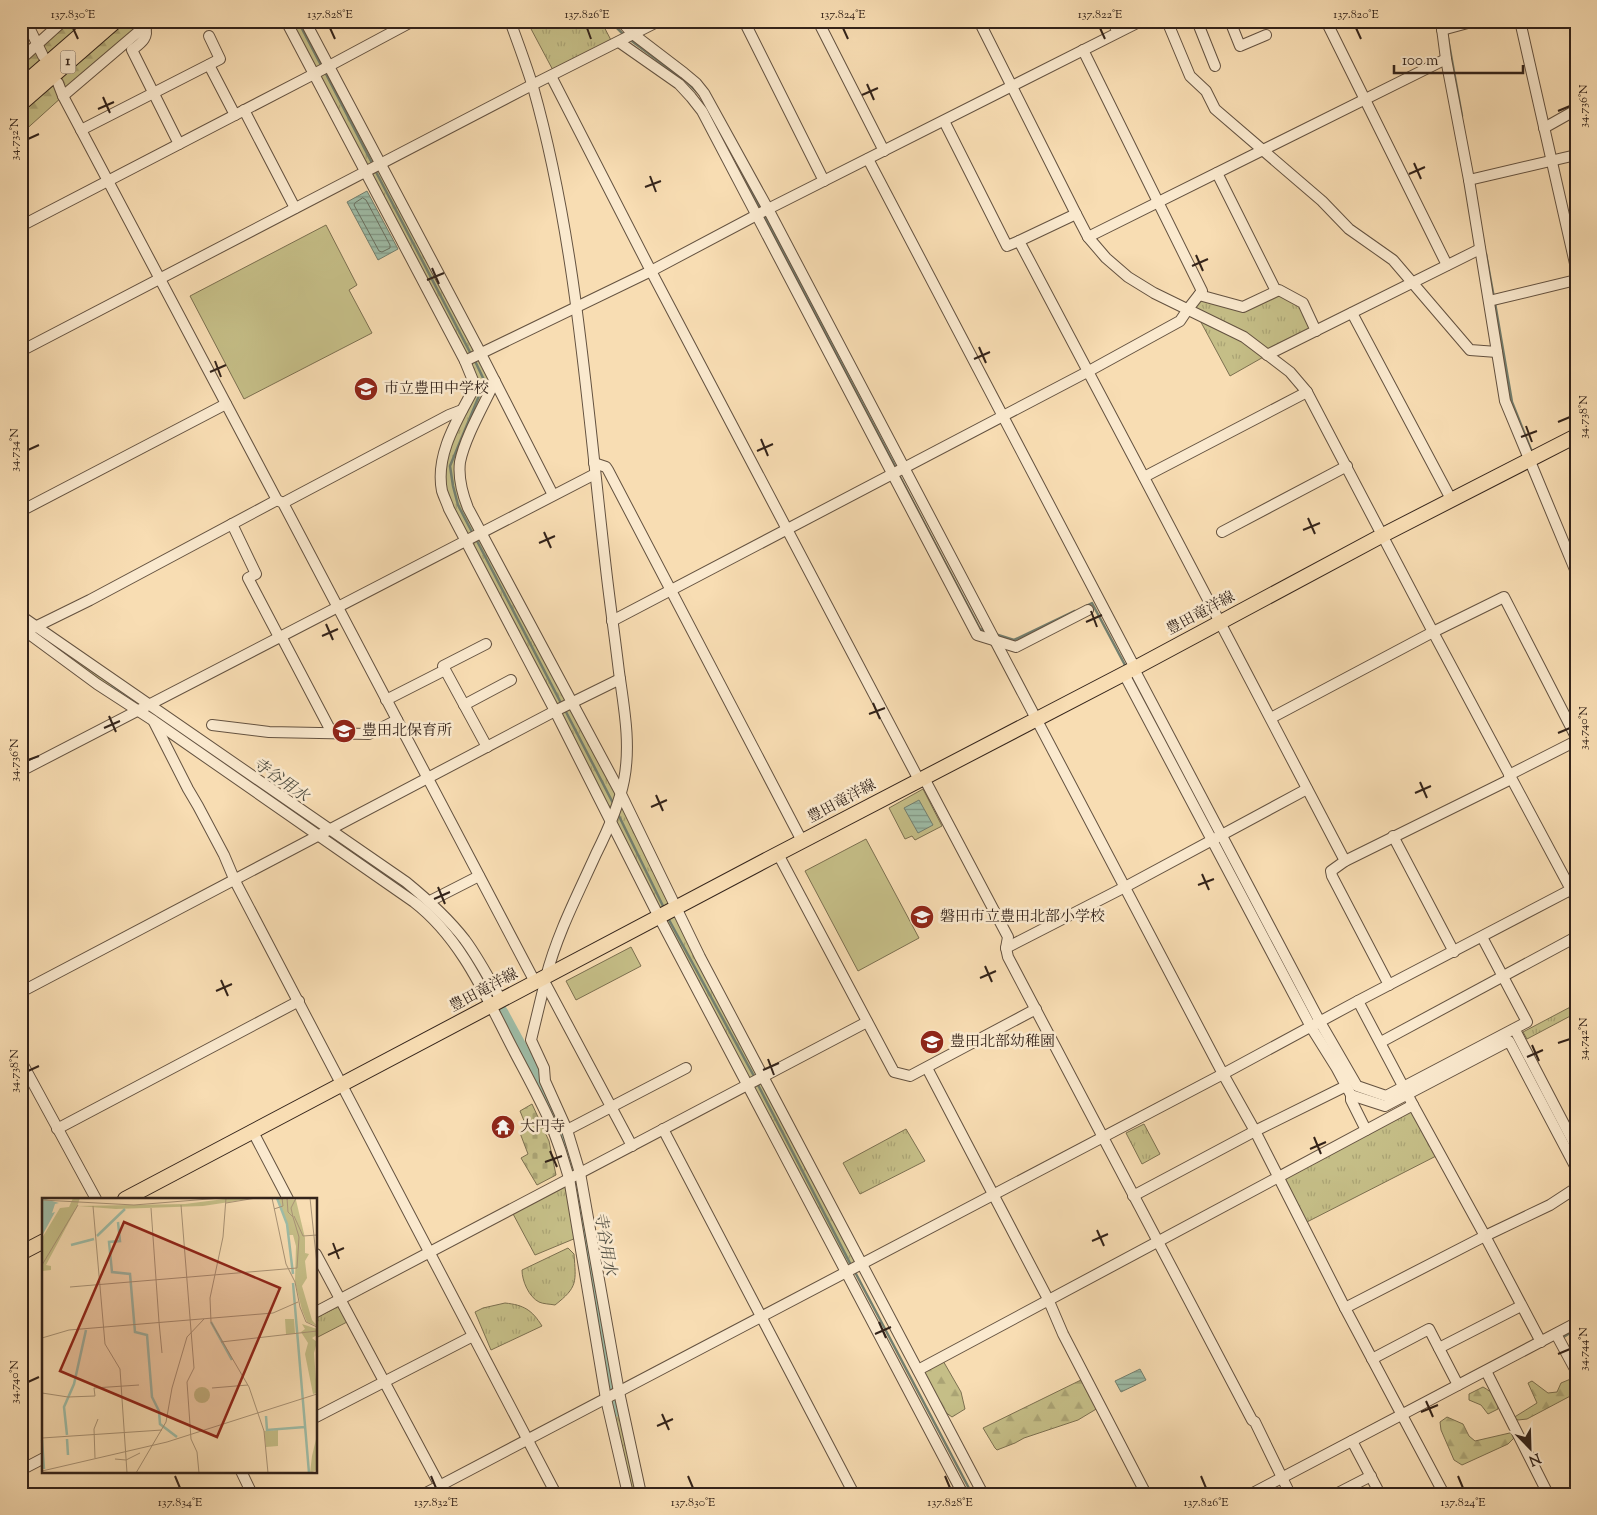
<svg xmlns="http://www.w3.org/2000/svg" width="1597" height="1515" font-family="'Sorts Mill Goudy','Noto Serif JP',serif">
<style>
.grass{fill:url(#grass-tufts);stroke:#7c7050}
.forest{fill:url(#forest-firs);stroke:#7c7050}
.cemetery{fill:url(#cemetery-stones);stroke:#7c7050}
.garden{fill:#c5be87;stroke:#7c7050}
.water{fill:url(#water-rules);stroke:#737f6f}
.lines{fill:none;stroke-linecap:round;stroke-linejoin:round}
.shore{stroke:#687061;stroke-width:1}
.stream{stroke:#737f6f;stroke-width:2.5}
.river{stroke:#9ebda8;stroke-width:15}
.minor-casing{stroke:#645240;stroke-width:12}
.major-casing{stroke:#33231a;stroke-width:16}
.highway-casing{stroke:#33231a;stroke-width:17}
.minor{stroke:#fae9ce;stroke-width:10}
.major{stroke:#f8ddb3;stroke-width:14}
.highway{stroke:#f8ddb3;stroke-width:15}
.ticks{fill:none;stroke:#33231a;stroke-width:2}
.labels{text-anchor:middle;dominant-baseline:central;stroke-width:5;stroke-linejoin:round;paint-order:stroke}
.shield{fill:#fae9ce;stroke:#6f5e50;stroke-width:1}
.shield-label{font-size:14px;font-weight:bold;fill:#33231a}
.poi-label{font-size:15px;fill:#33231a;stroke:#fae9ce;text-anchor:start}
.street-label{font-size:15px;fill:#33231a;stroke:#fae9ce}
.water-label{font-size:16px;font-style:italic;fill:#535145;stroke:#fae9ce}
.inset-river{fill:none;stroke:#9ebda8;stroke-width:2.5}
.inset-road{fill:none;stroke:#a99376;stroke-width:1}
.view{fill:#8f2418;fill-opacity:0.15;stroke:#8f2418;stroke-width:2.5}
.inset-edge{fill:none;stroke:#33231a;stroke-width:2.5}
.neatline{fill:none;stroke:#33231a;stroke-width:2}
.ticks-label{font-size:12px;text-anchor:middle;fill:#33231a}
</style>
<defs>
<pattern id="grass-tufts" width="24" height="20" patternUnits="userSpaceOnUse" patternTransform="scale(1.25)"><rect width="24" height="20" fill="#c5be87"/><path d="M3 7l-1-3M5 7V3M7 7l1-3M15 17l-1-3M17 17v-4M19 17l1-3" fill="none" stroke="#aaa374"/></pattern>
<pattern id="forest-firs" width="22" height="20" patternUnits="userSpaceOnUse" patternTransform="scale(1.25)"><rect width="22" height="20" fill="#c5be87"/><path d="M5 1l3.5 6h-7zM16 11l3.5 6h-7z" fill="#aaa374"/></pattern>
<pattern id="cemetery-stones" width="16" height="16" patternUnits="userSpaceOnUse" patternTransform="scale(1.25)"><rect width="16" height="16" fill="#c5be87"/><path d="M2 7V4a2 2 0 0 1 4 0v3zM10 15v-3a2 2 0 0 1 4 0v3z" fill="#aaa374"/></pattern>
<pattern id="water-rules" width="6" height="5" patternUnits="userSpaceOnUse" patternTransform="scale(1.25)"><rect width="6" height="5" fill="#9ebda8"/><path d="M0 2.5h6" fill="none" stroke="#819988"/></pattern>
</defs>
<rect width="100%" height="100%" fill="#f8ddb3"/>
<filter id="stains"><feTurbulence type="fractalNoise" baseFrequency=".004" numOctaves="4"/><feColorMatrix values="0 0 0 0 .2 0 0 0 0 .09 0 0 0 0 .02 0 0 0 .5 -.17"/></filter>
<radialGradient id="worn" r=".72"><stop offset=".6" stop-color="#630" stop-opacity="0"/><stop offset="1" stop-color="#630" stop-opacity=".3"/></radialGradient>
<g class="grass">
<path d="M286,21H304L495,381L465,449L460,480L468,508L861,1264L846,1272L443,492L445,451L474,383Z"/>
<path d="M542,21H601L613,44L555,74L530,27Z"/>
<path d="M1276,291L1303,303L1316,331L1267,355L1230,376L1196,313L1188,309L1199,295L1247,310Z"/>
<path d="M21,616L420,893L458,932L501,1000L562,1126L574,1161L641,1494H628L569,1178L518,1060L446,934L407,898L21,628Z"/>
<path d="M1576,1004V1013L1527,1039L1523,1032Z"/>
<path d="M1413,1105L1440,1154L1303,1224L1280,1180Z"/>
<path d="M1144,1124L1160,1154L1142,1164L1126,1133Z"/>
<path d="M906,1129L925,1161L860,1194L843,1163Z"/>
<path d="M567,1183L576,1238L535,1255L512,1212Z"/>
<path d="M568,1248L574,1254C576,1282 578,1287 555,1305C550,1304 543,1304 539,1302C529,1297 522,1281 522,1270Z"/>
<path d="M505,1303C524,1305 532,1310 542,1326L491,1350L475,1312L483,1308Z"/>
<path d="M339,1306L347,1322L316,1338V1318Z"/>
</g>
<g class="forest">
<path d="M71,21H87L21,79V64Z"/>
<path d="M127,21H151L63,96L21,134V112Z"/>
<path d="M942,1359L961,1392L965,1409L952,1417L945,1412L920,1374Z"/>
<path d="M1573,1378L1576,1381V1393L1527,1419L1518,1420L1513,1418L1537,1403L1528,1383L1532,1381L1548,1393L1557,1392L1561,1383Z"/>
<path d="M1083,1379L1098,1408L1078,1420L1024,1438L1015,1443L997,1450L995,1448L983,1428Z"/>
<path d="M1483,1387C1492,1392 1499,1398 1498,1409L1488,1414L1481,1405L1469,1400V1394Z"/>
<path d="M1447,1417L1463,1424L1469,1436L1475,1441L1514,1432L1516,1436L1508,1444L1462,1465L1454,1460L1441,1430L1440,1422Z"/>
</g>
<path class="cemetery" d="M532,1104L549,1141L556,1175L537,1185L521,1158L528,1154L520,1133L527,1128L520,1111Z"/>
<g class="garden">
<path d="M326,225L357,285L349,290L372,333L244,399L190,296Z"/>
<path d="M923,789L942,826L915,840L912,836L905,839L889,808Z"/>
<path d="M866,839L919,938L858,971L805,871Z"/>
<path d="M631,947L641,966L576,1000L566,981Z"/>
</g>
<g class="water">
<path d="M367,191L398,249L378,260L347,202Z"/>
<path d="M919,800L933,825L918,833L904,808Z"/>
<path d="M1140,1369L1146,1380L1121,1392L1115,1381Z"/>
</g>
<g class="lines">
<path class="shore" d="M363,198L366,200L390,245V248L382,252L379,251L354,205L355,203Z"/>
<g class="stream">
<path d="M298,21L322,67"/>
<path d="M610,21L625,36"/>
<path d="M1447,33L1462,116"/>
<path d="M629,39L687,82L697,92"/>
<path d="M325,72L373,165"/>
<path d="M738,165L761,209"/>
<path d="M375,170L472,356"/>
<path d="M763,214L896,468"/>
<path d="M1486,254L1494,298"/>
<path d="M1495,303L1512,402L1532,452"/>
<path d="M898,473L980,629L985,631"/>
<path d="M473,534L458,505L453,486L450,466L481,391L484,380L475,361"/>
<path d="M476,539L562,705"/>
<path d="M1086,606L1092,603L1126,667"/>
<path d="M995,634L1014,640L1075,611"/>
<path d="M1130,675L1152,716"/>
<path d="M565,710L614,805"/>
<path d="M618,814L664,908"/>
<path d="M668,918L755,1078"/>
<path d="M757,1083L852,1267"/>
<path d="M855,1272L972,1494"/>
<path d="M1562,1338L1576,1329"/>
</g>
<g class="river">
<path d="M118,689L220,761"/>
<path d="M251,783L408,891L432,911"/>
<path d="M457,940L476,967L492,995"/>
<path d="M501,1013C526,1060 554,1106 571,1156L618,1409"/>
</g>
<g class="minor-casing">
<g id="minor">
<path d="M26,21L43,56"/>
<path d="M286,21L465,361L474,383L472,392C456,422 435,456 442,491C444,497 447,503 449,509L555,711L659,917L963,1494"/>
<path d="M305,21L478,348L553,495"/>
<path d="M510,21C518,43 526,64 533,87C577,243 587,408 606,569C610,604 615,638 619,672C624,708 631,744 624,780C619,806 608,830 596,854C578,894 557,934 546,977"/>
<path d="M621,21L633,34L684,73L696,83L704,93L768,209L1223,1074L1255,1131L1345,1308L1444,1494"/>
<path d="M744,21L824,181"/>
<path d="M818,21L884,151"/>
<path d="M979,21L1076,214L1088,237L1106,258L1128,277L1154,293L1244,337L1290,372L1307,392L1433,632L1576,899"/>
<path d="M1112,21L1118,32"/>
<path d="M1167,21L1190,76L1206,91L1215,109L1322,201L1349,229L1393,260L1470,350L1497,352"/>
<path d="M1197,21L1215,66"/>
<path d="M1230,21L1240,46L1266,35"/>
<path d="M1326,21L1447,265"/>
<path d="M1441,21L1446,59L1469,180L1505,401L1576,572"/>
<path d="M1520,21L1576,268"/>
<path d="M145,26C149,38 141,43 132,50L179,144"/>
<path d="M1442,30L1475,21"/>
<path d="M619,42L679,84L691,97L702,111L977,635L1016,647L1088,610"/>
<path d="M21,59L63,21"/>
<path d="M209,65L235,115"/>
<path d="M551,76L651,271L919,780"/>
<path d="M58,83L63,96L277,500L283,503L535,982"/>
<path d="M63,96L151,21"/>
<path d="M244,110L295,208"/>
<path d="M944,121L1007,246L1019,241"/>
<path d="M1544,128L1576,110"/>
<path d="M81,130L220,59L209,36"/>
<path d="M868,159L1135,668"/>
<path d="M1217,173L1276,291"/>
<path d="M1469,180L1576,155"/>
<path d="M1076,214L1019,241C1129,447 1236,654 1345,861"/>
<path d="M21,226L314,74L413,21"/>
<path d="M1088,237L1446,59"/>
<path d="M1199,295L1243,307L1279,290L1303,303L1316,331"/>
<path d="M1489,301L1576,280"/>
<path d="M1352,313L1452,501"/>
<path d="M21,351L530,86L659,21"/>
<path d="M1267,355L1480,249"/>
<path d="M465,361L651,271L768,209L1141,21"/>
<path d="M495,381C484,405 465,437 460,462C458,478 462,493 468,508L621,794L700,957L983,1494"/>
<path d="M594,463L606,467L608,470L802,841"/>
<path d="M1144,477L1307,392"/>
<path d="M283,503L449,415L462,410"/>
<path d="M21,511L226,404"/>
<path d="M232,524L256,574L248,578L279,637"/>
<path d="M1222,532L1347,466"/>
<path d="M21,616L406,882C428,900 448,918 465,940C479,959 490,980 501,1000"/>
<path d="M612,621L1089,371L1180,321L1188,309L1202,291L1083,50"/>
<path d="M21,628L97,684L154,721L414,902C462,939 486,997 513,1049C526,1074 540,1099 551,1124C558,1142 564,1160 569,1178L606,1399L628,1494"/>
<path d="M31,629L90,600L277,500"/>
<path d="M281,636L332,733"/>
<path d="M486,644L443,666L487,747"/>
<path d="M1134,669L1320,1022L1357,1086L1386,1096L1527,1022L1482,937"/>
<path d="M1124,674L1311,1027L1336,1067L1351,1095L1385,1106L1509,1041L1576,1168"/>
<path d="M386,700L445,670"/>
<path d="M464,705L511,680"/>
<path d="M1271,718L1433,632L1504,597L1576,737"/>
<path d="M154,722L188,789L198,806L224,855L235,881L556,1494"/>
<path d="M212,725L269,732L369,734L397,720"/>
<path d="M21,771L595,474"/>
<path d="M1509,775L1576,741"/>
<path d="M924,778L1008,937L1006,948L1008,957L1252,1420L1255,1422L1290,1494"/>
<path d="M1393,836L1454,952"/>
<path d="M778,854L894,1072L910,1076L1036,1009"/>
<path d="M430,901L479,876"/>
<path d="M1006,948L1125,887L1307,789"/>
<path d="M544,981L632,1146"/>
<path d="M545,982L531,1040L544,1068L545,1081L567,1130L580,1173L619,1392L641,1494"/>
<path d="M1389,985L1332,876L1331,871L1345,861L1511,779"/>
<path d="M21,992L555,711L620,679"/>
<path d="M1358,1001L1413,1105L1485,1236L1541,1342"/>
<path d="M1515,1030L1576,1147"/>
<path d="M1381,1042L1576,937"/>
<path d="M21,1061L96,1199"/>
<path d="M927,1068L1048,1299L1063,1334L1146,1494"/>
<path d="M1351,1095V1100L1366,1130"/>
<path d="M57,1129L299,1001"/>
<path d="M663,1129L854,1494"/>
<path d="M252,1130L288,1199"/>
<path d="M567,1130L686,1068"/>
<path d="M1133,1196L1255,1131L1346,1086"/>
<path d="M316,1254L440,1486"/>
<path d="M1345,1308L1485,1236L1550,1205L1576,1188"/>
<path d="M316,1312L867,1022"/>
<path d="M1556,1334L1576,1371"/>
<path d="M1439,1348L1521,1306"/>
<path d="M1372,1359L1429,1329L1458,1385"/>
<path d="M918,1370L1413,1105"/>
<path d="M1486,1371L1548,1494"/>
<path d="M316,1417L473,1336"/>
<path d="M1352,1441L1380,1494"/>
<path d="M21,1470L44,1458"/>
<path d="M241,1471L252,1494"/>
<path d="M424,1494L1223,1074L1358,1001L1576,887"/>
<path d="M1251,1494L1576,1323"/>
<path d="M1336,1494L1371,1476"/>
</g>
</g>
<g class="major-casing">
<g id="major">
<path d="M125,1199L768,859L1135,668L1383,535L1576,436"/>
<path d="M21,1253L44,1241"/>
</g>
</g>
<g class="highway-casing">
<g id="highway">
<path d="M21,87L97,21"/>
<path d="M21,103L115,21"/>
</g>
</g>
<use href="#minor" class="minor"/>
<use href="#major" class="major"/>
<use href="#highway" class="highway"/>
</g>
<path class="ticks" d="M73,28L78,39M330,28L335,39M587,28L591,39M843,28L848,39M1100,28L1105,39M1356,28L1361,39M867,84L874,100M862,95L878,88M103,97L110,113M98,109L114,102M1558,111L1570,106M28,139L39,134M1414,163L1421,179M1409,174L1425,167M650,176L656,192M645,187L661,181M1196,255L1203,271M1192,266L1208,259M432,268L439,284M427,280L444,273M979,347L986,363M974,359L990,352M215,361L221,377M210,372L226,365M1558,422L1570,417M1526,426L1532,442M1521,437L1537,431M761,439L768,456M28,450L39,445M757,451L773,444M1308,518L1315,534M1303,530L1320,523M544,532L551,548M539,543L555,536M1091,611L1097,627M1086,622L1102,615M326,624L333,640M322,636L338,629M873,703L880,719M869,714L885,708M109,716L116,732M104,728L120,721M1558,733L1570,728M28,760L39,756M1420,782L1427,798M1415,793L1431,786M656,795L663,811M651,807L667,800M1202,874L1209,890M1198,885L1214,879M438,887L445,904M434,899L450,892M985,966L992,982M980,978L996,971M221,980L228,996M216,991L232,984M1558,1043L1570,1039M1532,1045L1539,1061M1527,1057L1543,1050M768,1059L774,1075M763,1070L779,1063M28,1071L39,1066M1314,1137L1321,1154M1310,1149L1326,1142M550,1151L557,1167M545,1162L562,1156M1097,1230L1104,1246M1092,1241L1108,1234M333,1243L339,1259M328,1255L344,1248M879,1322L886,1338M875,1334L891,1327M1558,1354L1570,1349M28,1382L39,1377M1426,1401L1433,1417M1421,1412L1438,1405M662,1414L669,1430M657,1426L673,1419M175,1476L180,1488M431,1476L436,1488M688,1476L693,1488M945,1476L950,1488M1201,1476L1206,1488M1458,1476L1463,1488"/>
<defs>
<g id="school-disc" transform="scale(1.25)"><circle r="9.5" fill="#8f2418" stroke="#fae9ce"/><path d="M0-5L7-2L0 1L-7-2ZM-4 1L0 2.5L4 1V4Q0 6-4 4Z" fill="#fff"/></g>
<g id="temple-disc" transform="scale(1.25)"><circle r="9.5" fill="#8f2418" stroke="#fae9ce"/><path d="M0-6L5-2H3V0L6.5 2.5H4V6H1.5V3h-3V6H-4V2.5H-6.5L-3 0V-2H-5Z" fill="#fff"/></g>
</defs>
<g fill-rule="evenodd">
<use href="#school-disc" x="366" y="389"/>
<use href="#school-disc" x="344" y="731"/>
<use href="#school-disc" x="922" y="917"/>
<use href="#school-disc" x="932" y="1042"/>
<use href="#temple-disc" x="503" y="1127"/>
</g>
<g class="labels">
<rect class="shield" x="60.5" y="50.5" width="15" height="23" rx="4"/>
<g class="shield-label">
<text x="68" y="62">1</text>
</g>
<g class="poi-label">
<text x="384" y="389">市立豊田中学校</text>
<text x="362" y="731">豊田北保育所</text>
<text x="940" y="917">磐田市立豊田北部小学校</text>
<text x="950" y="1042">豊田北部幼稚園</text>
<text x="520" y="1127">大円寺</text>
</g>
<g class="street-label">
<text transform="translate(1201 614) rotate(-28)">豊田竜洋線</text>
<text transform="translate(842 802) rotate(-28)">豊田竜洋線</text>
<text transform="translate(484 991) rotate(-28)">豊田竜洋線</text>
</g>
<g class="water-label">
<text transform="translate(280 781) rotate(35)">寺谷用水</text>
<text transform="translate(604 1244) rotate(80)">寺谷用水</text>
</g>
</g>
<g transform="translate(42 1198)">
<rect width="275" height="275" fill="#f8ddb3"/>
<path d="M31,0H38L35,9L4,67L9,68V72L0,73V40L18,10L27,9ZM243,121H252L253,136H244ZM236,232V248L224,249L222,233Z" fill="#c5be87"/>
<path d="M190,0H214L161,8L74,11L36,8L143,6ZM235,1L254,2L263,40V55L267,56L263,63L265,80L260,88L270,122L275,128L265,124L260,112L253,84L254,48L251,37H245L246,27ZM260,126L275,131V137L270,140L275,144L272,155L275,195L271,196L263,156L266,145L259,134L263,131ZM275,237V272L268,275L270,258Z" fill="#c5be87"/>
<path d="M152 197a8 8 0 1 1 16 0a8 8 0 1 1-16 0Z" fill="#c5be87"/>
<path d="M0,0L17,5L13,6L10,15L13,14L0,38Z" fill="#9ebda8"/>
<path class="inset-river" d="M235,0L245,26L251,76M76,24L78,43L67,44L70,74L88,76L93,134L105,137L110,199L117,213L118,226L135,239M55,38L83,11M29,47L52,41M251,85L267,275M169,124L190,162M224,218L225,232L263,229M25,237L22,209L32,186L44,132M25,241L26,257M0,242L2,271"/>
<path class="inset-road" d="M184,0L181,39L168,100L169,124L207,189L222,233L226,275M230,0L244,66L253,84L258,109L264,124L275,129M245,0L246,14L251,19L249,10L254,0M268,0L275,67M0,2L92,7L179,0M184,5L214,0M139,7L152,170L145,184L149,241L155,254L157,275M51,8L63,146L78,171L85,275M109,10L117,124M232,11L241,8L240,0M252,18L261,38L275,37M0,67L36,7M28,89L255,70L257,39L251,19M117,124L120,155M0,140L27,132L231,115L256,104M179,144L275,133M170,190L206,187M0,195L26,199L53,198L52,190L97,187M0,240L120,232M53,260L52,231L56,221M73,261L84,262L98,255M0,273L125,244L275,196M94,275L124,224L130,190L145,139L162,121"/>
<path class="view" d="M82,24L238,90L175,239L18,173Z"/>
<rect width="275" height="275" class="inset-edge"/>
</g>
<rect width="1597" height="1515" fill="none" stroke="#f8ddb3" stroke-width="55"/>
<g transform="translate(1530 1448) rotate(157)" stroke="#fae9ce" stroke-width="4" paint-order="stroke">
<path d="M0-4L9 19L0 12L-9 19Z" fill="#33231a"/>
<text y="-8" font-size="14" font-weight="bold" text-anchor="middle" fill="#33231a">N</text>
</g>
<path d="M1394 65v8h129v-8" fill="none" stroke="#33231a" stroke-width="2.5"/>
<text x="1402" y="65" font-size="15" fill="#33231a" stroke="#fae9ce" stroke-width="4" paint-order="stroke">100 m</text>
<rect x="28" y="28" width="1542" height="1460" class="neatline"/>
<g class="ticks-label">
<text x="73" y="18">137.830°E</text>
<text x="330" y="18">137.828°E</text>
<text x="587" y="18">137.826°E</text>
<text x="843" y="18">137.824°E</text>
<text x="1100" y="18">137.822°E</text>
<text x="1356" y="18">137.820°E</text>
<text transform="translate(1583 106) rotate(-90)" y="4">34.736°N</text>
<text transform="translate(14 139) rotate(-90)" y="4">34.732°N</text>
<text transform="translate(1583 417) rotate(-90)" y="4">34.738°N</text>
<text transform="translate(14 450) rotate(-90)" y="4">34.734°N</text>
<text transform="translate(1583 728) rotate(-90)" y="4">34.740°N</text>
<text transform="translate(14 760) rotate(-90)" y="4">34.736°N</text>
<text transform="translate(1583 1039) rotate(-90)" y="4">34.742°N</text>
<text transform="translate(14 1071) rotate(-90)" y="4">34.738°N</text>
<text transform="translate(1583 1349) rotate(-90)" y="4">34.744°N</text>
<text transform="translate(14 1382) rotate(-90)" y="4">34.740°N</text>
<text x="180" y="1506">137.834°E</text>
<text x="436" y="1506">137.832°E</text>
<text x="693" y="1506">137.830°E</text>
<text x="950" y="1506">137.828°E</text>
<text x="1206" y="1506">137.826°E</text>
<text x="1463" y="1506">137.824°E</text>
</g>
<rect width="100%" height="100%" filter="url(#stains)"/>
<rect width="100%" height="100%" fill="url(#worn)"/>
</svg>
